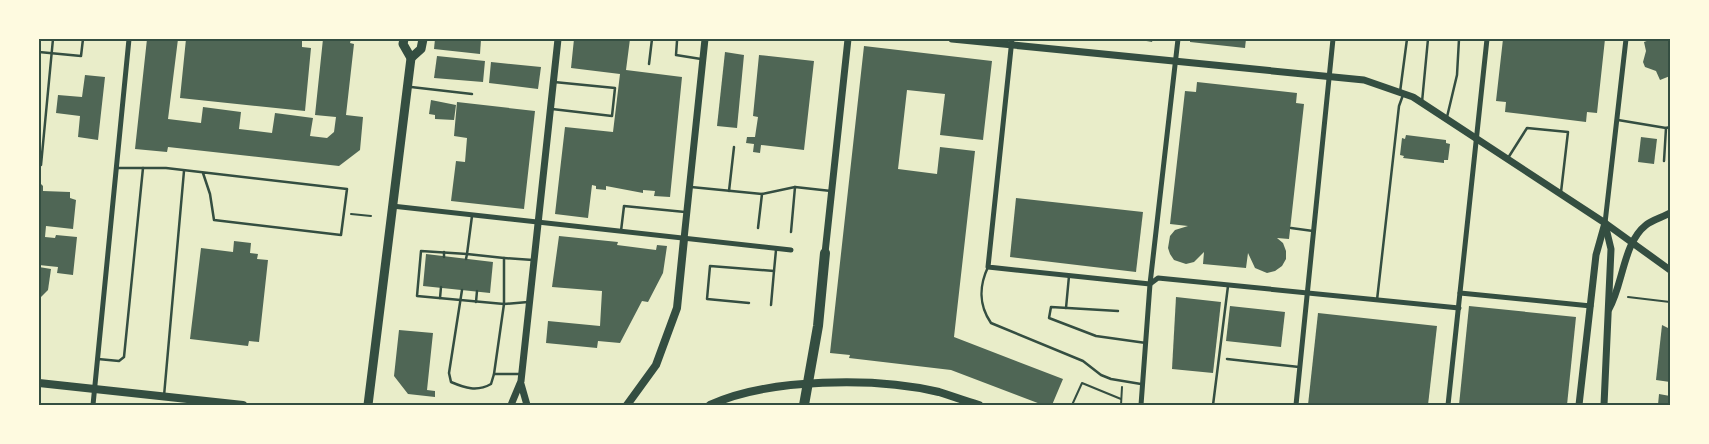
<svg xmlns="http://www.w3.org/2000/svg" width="1709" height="444" font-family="Ubuntu,sans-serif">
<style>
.building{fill:#4f6655}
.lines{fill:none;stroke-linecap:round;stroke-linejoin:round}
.path{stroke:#344e41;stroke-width:2}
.service{stroke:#344e41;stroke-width:2.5}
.minor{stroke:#344e41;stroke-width:5}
.tertiary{stroke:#344e41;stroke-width:7}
.secondary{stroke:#344e41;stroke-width:8}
.primary{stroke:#344e41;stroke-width:9}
.motorway{stroke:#344e41;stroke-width:10}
.neatline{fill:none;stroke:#344e41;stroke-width:2}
</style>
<rect width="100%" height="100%" fill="#e9edc9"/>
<g class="building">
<path d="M147,39H178L168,119L201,123L203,107L241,112L239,129L272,133L275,113L313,118L310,136L327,138L334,132L336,117L315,115L323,39H351L350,43L354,44L346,115L363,117L360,150L339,166L168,147L167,152L135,149Z"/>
<path d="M186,39H277L302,41V47L311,48L305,111L180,98Z"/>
<path d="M435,39H481L480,54L434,49Z"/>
<path d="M574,39H630L626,70L682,77L670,197L654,196L655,191L643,190V193L606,186V190L596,189V186L592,185L588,218L555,214L565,127L613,132L620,74L571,68Z"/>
<path d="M1135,39H1153L1152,42Z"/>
<path d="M1190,39H1246L1245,48L1190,42Z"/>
<path d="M1503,39H1605L1597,113L1587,112L1586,122L1505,112L1506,102L1496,101Z"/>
<path d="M1652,39H1670V76L1660,80L1656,71L1645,67L1643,62L1646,51L1644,42Z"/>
<path d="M864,46L992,61L983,140L940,135L945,94L907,90L898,169L937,174L940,147L975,151L954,337L1063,379L1052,405H1043L951,370L849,358L850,355L830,353Z"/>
<path d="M725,52L744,55L737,128L717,126Z"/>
<path d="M759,55L814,61L804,150L761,145L760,153L753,152L754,144L746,143L747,137H755L758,117L753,116Z"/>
<path d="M437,56L485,61L483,82L434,78Z"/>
<path d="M491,62L541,67L538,89L489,83Z"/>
<path d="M85,75L105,77L98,140L78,137L80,116L56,113L58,95L82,97Z"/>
<path d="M1197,82L1297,93L1296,103L1304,104L1289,239L1277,238L1283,243L1286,251V259L1282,266L1275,271L1267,273L1255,268L1248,253L1246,268L1203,264L1204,252L1194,262L1186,264L1174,260L1170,254L1168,248L1170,236L1175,230L1188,226L1170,224L1185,91L1196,92Z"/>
<path d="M431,100L456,105L454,120L435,119V115L429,114Z"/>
<path d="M457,102L535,111L524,209L451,201L456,161L465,162L467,138L454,136Z"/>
<path d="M1406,135L1446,140V143L1450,144L1448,160H1444V163L1403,158L1404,156L1400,155L1402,138L1405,139Z"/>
<path d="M1641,137L1657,139L1654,164L1638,162Z"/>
<path d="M39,182L43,186V191L70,192V198L76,200L73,229L46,226L45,237L55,238L56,235L77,237L73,275L57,273L58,267L39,265Z"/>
<path d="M1016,198L1143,212L1136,272L1010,257Z"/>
<path d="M559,236L618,242L617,245L656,250L657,245L667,246L663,273L648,302L642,301L620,343L598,341L597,348L546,343L548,321L600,326L602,291L552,287Z"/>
<path d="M234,241L251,243L250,253L258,254L257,259L268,260L259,342L249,341L248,346L190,339L201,248L233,252Z"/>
<path d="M426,254L493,262L490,293L423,286Z"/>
<path d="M39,267L51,269L48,290L39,299Z"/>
<path d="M1176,297L1221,302L1213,373L1172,369Z"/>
<path d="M1230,306L1285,312L1281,347L1226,341Z"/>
<path d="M1469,306L1576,317L1567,405H1459Z"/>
<path d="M1318,313L1437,326L1428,405H1308Z"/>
<path d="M1662,325L1670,329V382L1656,380Z"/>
<path d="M399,330L433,333L427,390L435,391V397L408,394L394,376Z"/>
<path d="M1659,394L1670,396V405H1658Z"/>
</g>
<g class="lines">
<g class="path">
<path d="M351,214L371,216"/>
<path d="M1628,297L1670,302"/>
<path d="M1072,405L1082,383L1121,399"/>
<path d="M1121,405L1122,387"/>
</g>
<g class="service">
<path d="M677,41L676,55L701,59"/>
<path d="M39,52L81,56L83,39"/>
<path d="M649,64L652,39"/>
<path d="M411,87L472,94"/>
<path d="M1400,92L1407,39"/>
<path d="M1422,102L1428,39"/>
<path d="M552,109L612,116L615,88L554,82"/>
<path d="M1447,117L1457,75L1459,39"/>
<path d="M1618,120L1666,128L1670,127"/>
<path d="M1508,158L1527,128L1568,132L1561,192"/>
<path d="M1664,161L1666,128"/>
<path d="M39,164L41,165L53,39"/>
<path d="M116,168H166L347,189L341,235L214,220L210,194L203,173"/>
<path d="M691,187L762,194L795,187L831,191"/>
<path d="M729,191L734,147"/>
<path d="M758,228L762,194"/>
<path d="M1291,228L1313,231"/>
<path d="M621,231L624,206L685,212"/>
<path d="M791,232L795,187"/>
<path d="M444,257V252"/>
<path d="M504,258L533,260"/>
<path d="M466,259L467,254L504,258V304L417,296L421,251L467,254L472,216"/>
<path d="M988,267C979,286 979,306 991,323L1083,361L1101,375L1111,379L1141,384"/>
<path d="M462,290L449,373L451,382C465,388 477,392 491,384L494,374L504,304L528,302"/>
<path d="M440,298L441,287"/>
<path d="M1377,300L1399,106L1403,95"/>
<path d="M476,302L477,291"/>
<path d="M749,303L707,299L710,266L774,271L776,250"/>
<path d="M771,305L774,271"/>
<path d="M1066,308L1069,276"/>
<path d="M1118,311L1051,307L1049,318L1096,336L1146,343"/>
<path d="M98,359L119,361L124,357L143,168"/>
<path d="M1227,359L1299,367"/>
<path d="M494,374H520"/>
<path d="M164,396L184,171"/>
<path d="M1213,405L1228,286"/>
</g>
<g class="minor">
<path d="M1012,39L988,267L1150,284L1158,278L1459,308"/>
<path d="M392,206L791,250"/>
<path d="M1605,223L1626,39"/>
<path d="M1460,293L1591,306"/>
<path d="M93,405L129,39"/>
<path d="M1141,405L1150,284L1178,39"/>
<path d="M1296,405L1333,39"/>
<path d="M1448,405L1487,39"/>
</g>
<g class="tertiary">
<path d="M952,39L1364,80L1413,97L1605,223L1670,270"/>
<path d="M684,239L705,39"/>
<path d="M825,253L848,39"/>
<path d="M1609,309C1623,285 1623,243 1646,225C1652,220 1663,217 1670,213"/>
<path d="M521,384L527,405"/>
<path d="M511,405L521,381L558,39"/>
<path d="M1579,405L1596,255L1605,223"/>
<path d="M1604,405L1611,249L1605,224"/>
</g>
<g class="secondary">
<path d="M39,383L243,405"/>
<path d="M627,405L656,365L677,308L684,239"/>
<path d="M710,405C768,378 876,377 939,392C952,396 965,401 979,405"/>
</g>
<g class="primary">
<path d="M411,58L421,49L423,39"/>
<path d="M368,405L411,58L403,44L404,39"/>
</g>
<path class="motorway" d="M804,405L818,326L825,253"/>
</g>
<rect width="1709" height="444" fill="none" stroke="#fefae0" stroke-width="80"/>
<rect x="40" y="40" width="1629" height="364" class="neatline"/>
</svg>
